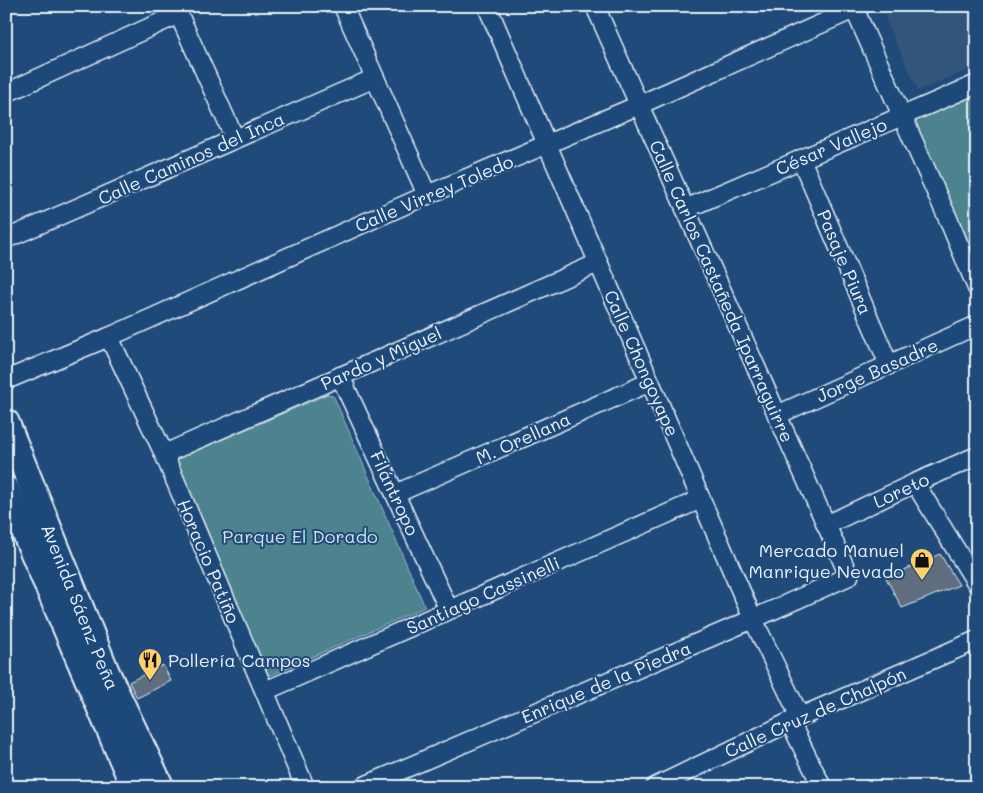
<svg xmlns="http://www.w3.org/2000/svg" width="983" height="793" font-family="Mali,sans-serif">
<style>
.built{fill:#32547b}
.green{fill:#4e828f;stroke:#9bbac4}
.building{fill:#5e6d7e;stroke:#e8f1f8}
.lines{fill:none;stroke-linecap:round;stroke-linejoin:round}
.street-casing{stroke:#e8f1f8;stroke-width:21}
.secondary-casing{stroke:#e8f1f8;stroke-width:29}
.street{stroke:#1f4a7a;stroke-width:18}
.secondary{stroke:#1f4a7a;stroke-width:25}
.labels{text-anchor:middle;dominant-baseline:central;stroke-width:4;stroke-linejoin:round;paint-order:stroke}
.street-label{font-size:18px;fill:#e8f1f8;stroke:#1f4a7a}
.park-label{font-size:18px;fill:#d1e0e8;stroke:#1f4a7a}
.poi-label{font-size:18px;fill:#e8f1f8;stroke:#1f4a7a;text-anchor:end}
</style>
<rect width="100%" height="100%" fill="#1f4a7a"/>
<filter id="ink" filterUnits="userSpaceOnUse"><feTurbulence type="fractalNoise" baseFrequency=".02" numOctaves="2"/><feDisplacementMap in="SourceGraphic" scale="10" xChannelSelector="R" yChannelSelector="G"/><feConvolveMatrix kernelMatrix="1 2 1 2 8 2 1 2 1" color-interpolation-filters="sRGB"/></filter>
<g filter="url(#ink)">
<path class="built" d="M906,6H977V66L918,91L884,16Z"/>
<g class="green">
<path d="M977,90V269L912,118Z"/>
<path d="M328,394L334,397L425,607L267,677L176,465L178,459Z"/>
</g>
<g class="building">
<path d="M940,554L959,585L902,608L886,578Z"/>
<path d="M163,665L171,681L137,698L129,682Z"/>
</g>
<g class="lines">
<g class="street-casing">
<g id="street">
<path d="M175,6L235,139"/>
<path d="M343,6L427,195"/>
<path d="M487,6L753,619L800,717"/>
<path d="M853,6L949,221L977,288"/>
<path d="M6,93L179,14"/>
<path d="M801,159L889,365"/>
<path d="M685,209L977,84"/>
<path d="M6,239L375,78"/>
<path d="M109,337L164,454L305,787"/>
<path d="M340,376L449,610"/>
<path d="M6,380L109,337L427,195L639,105L861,6"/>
<path d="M777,415L977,325"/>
<path d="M164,454L598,263"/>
<path d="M915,483L977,584"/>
<path d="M395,494L650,382"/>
<path d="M826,525L915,483L977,456"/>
<path d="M265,691L701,499"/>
<path d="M790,722L822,787"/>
<path d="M362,787L753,619L849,576L595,6"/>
<path d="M655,787L800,717L977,640"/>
</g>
</g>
<g class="secondary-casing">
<g id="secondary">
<path id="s1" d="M6,422L106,671L161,787"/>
<path d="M6,489L134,787"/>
</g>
</g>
<use href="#street" class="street"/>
<use href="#secondary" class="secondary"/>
</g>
</g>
<defs>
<g id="shop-pin" transform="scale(1.25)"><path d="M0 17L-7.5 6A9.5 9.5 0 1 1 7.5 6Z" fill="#ffd166" stroke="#1f4a7a"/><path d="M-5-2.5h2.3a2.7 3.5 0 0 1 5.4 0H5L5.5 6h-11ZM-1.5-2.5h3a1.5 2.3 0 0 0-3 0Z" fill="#111"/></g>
<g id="restaurant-pin" transform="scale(1.25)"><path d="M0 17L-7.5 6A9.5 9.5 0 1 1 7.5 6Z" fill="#ffd166" stroke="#1f4a7a"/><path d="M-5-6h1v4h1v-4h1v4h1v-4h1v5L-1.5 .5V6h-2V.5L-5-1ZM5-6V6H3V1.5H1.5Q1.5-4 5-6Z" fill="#111"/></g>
</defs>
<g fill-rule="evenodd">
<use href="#shop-pin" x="922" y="560"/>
<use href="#restaurant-pin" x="150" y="660"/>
</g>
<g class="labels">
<g class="street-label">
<text transform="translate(831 146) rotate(-23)">César Vallejo</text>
<text transform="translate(191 158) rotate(-24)">Calle Caminos del Inca</text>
<text transform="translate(434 193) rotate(-23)">Calle Virrey Toledo</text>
<text transform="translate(845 262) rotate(67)">Pasaje Piura</text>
<text transform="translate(722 291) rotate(66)">Calle Carlos Castañeda Iparraguirre</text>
<text transform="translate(381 358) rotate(-24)">Pardo y Miguel</text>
<text transform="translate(642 363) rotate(66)">Calle Chongoyape</text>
<text transform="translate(877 370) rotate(-24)">Jorge Basadre</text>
<text transform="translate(523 438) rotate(-24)">M. Orellana</text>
<text transform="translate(901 490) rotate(-25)">Loreto</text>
<text transform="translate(395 493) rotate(65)">Filántropo</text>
<text transform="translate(209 561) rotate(67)">Horacio Patiño</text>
<text transform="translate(483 595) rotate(-24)">Santiago Cassinelli</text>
<text stroke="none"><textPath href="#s1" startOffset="199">Avenida Sáenz Peña</textPath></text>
<text transform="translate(606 682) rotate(-23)">Enrique de la Piedra</text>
<text transform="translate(815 712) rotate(-24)">Calle Cruz de Chalpón</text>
</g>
<g class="park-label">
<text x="300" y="536">Parque El Dorado</text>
</g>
<g class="poi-label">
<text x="904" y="550">Mercado Manuel<tspan x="904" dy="21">Manrique Nevado</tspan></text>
<text x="168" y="660" text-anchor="start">Pollería Campos</text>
</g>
</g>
<rect width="983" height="793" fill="none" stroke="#1f4a7a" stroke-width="25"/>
<rect x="12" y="12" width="958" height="768" fill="none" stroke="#e8f1f8" stroke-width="2" filter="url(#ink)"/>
</svg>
